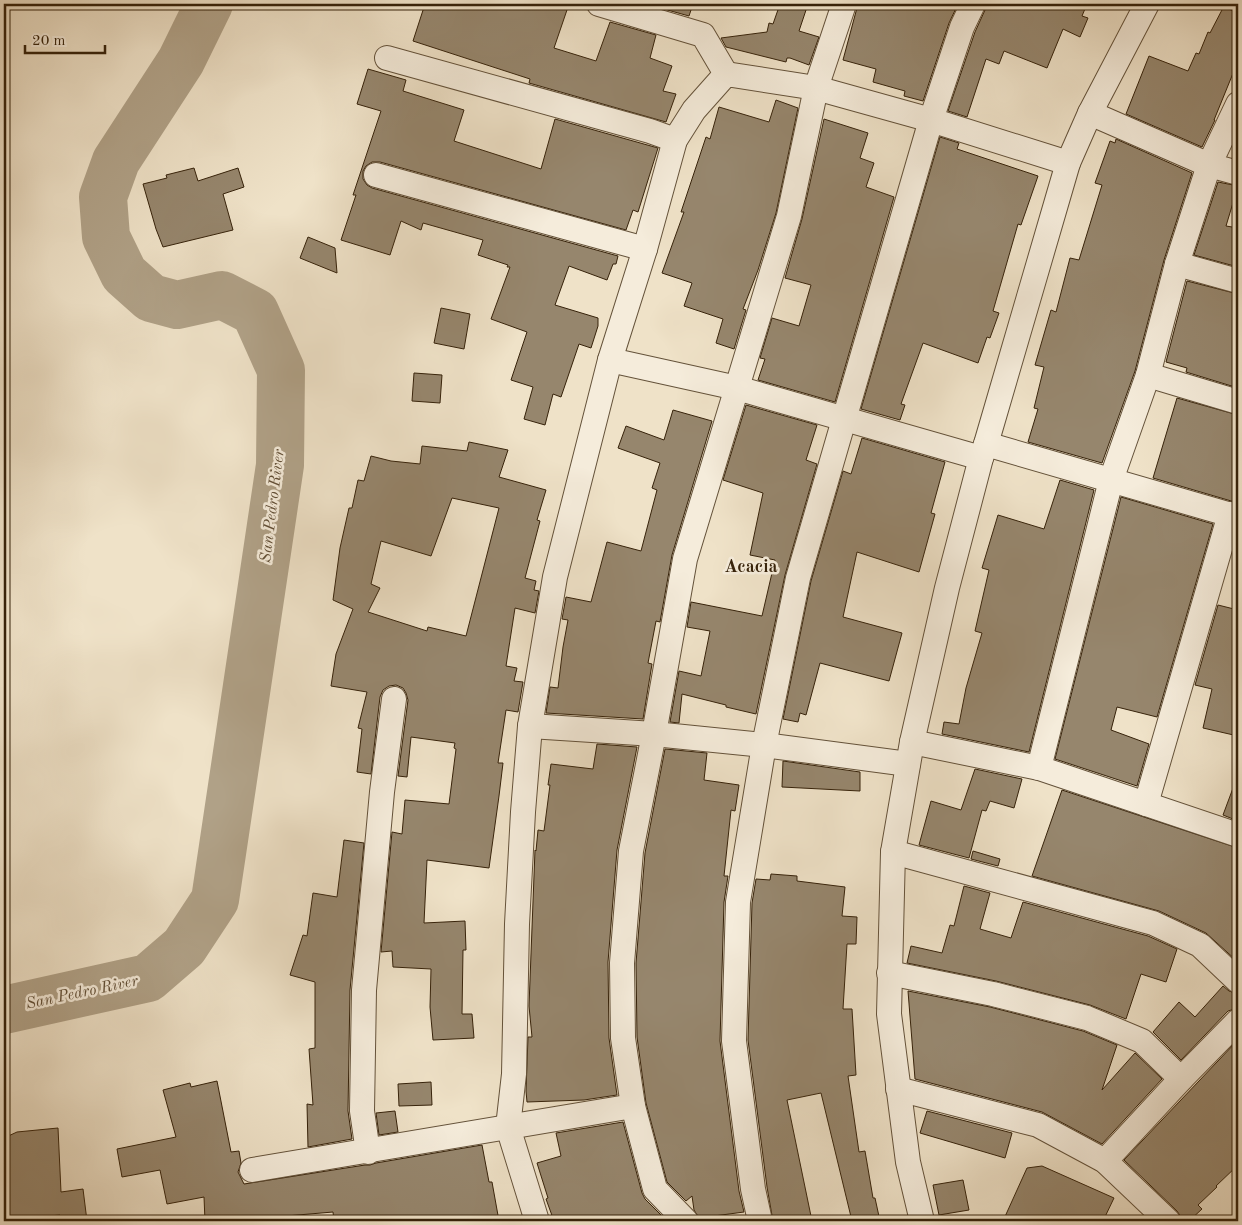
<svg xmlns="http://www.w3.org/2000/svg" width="1242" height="1225" font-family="'Old Standard TT',serif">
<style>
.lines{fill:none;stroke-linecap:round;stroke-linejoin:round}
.river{stroke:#b0a187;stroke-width:48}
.building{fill:#96866d;stroke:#36220a;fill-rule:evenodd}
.street-casing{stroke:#64523a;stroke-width:26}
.street{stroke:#f5ecdb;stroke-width:24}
.labels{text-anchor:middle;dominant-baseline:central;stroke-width:5;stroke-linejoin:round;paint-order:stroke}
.water-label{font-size:16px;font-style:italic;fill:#614e36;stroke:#f5ecdb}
.quarter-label{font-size:18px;font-weight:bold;fill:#36220a;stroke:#f5ecdb}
</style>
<rect width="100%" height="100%" fill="#efe2c8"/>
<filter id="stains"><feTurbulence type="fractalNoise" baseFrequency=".004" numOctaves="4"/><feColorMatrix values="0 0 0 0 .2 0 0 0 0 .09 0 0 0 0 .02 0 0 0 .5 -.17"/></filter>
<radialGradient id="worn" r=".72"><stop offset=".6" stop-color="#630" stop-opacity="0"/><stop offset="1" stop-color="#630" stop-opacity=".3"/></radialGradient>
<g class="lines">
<path class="river" d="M4,1010L148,978L184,947L215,900L280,465L281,370L255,312L222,295L177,305L151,298L124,274L106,237L103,197L116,161L181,61L209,4"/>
</g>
<g class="building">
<path d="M425,4H569L554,48L596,61L610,22L656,35L650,58L672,66L663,91L676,94L666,122L529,83L530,79L413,41Z"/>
<path d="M646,4H693L689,16Z"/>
<path d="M780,4H808L799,31L819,37L809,65L790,58H787L786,62L726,47L721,38L767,32L769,23L773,24Z"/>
<path d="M858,4H958L949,23L923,101L904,96L905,91L873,82L876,69L843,60Z"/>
<path d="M987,4H1087L1082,16L1088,18L1080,37L1063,29L1047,68L1004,51L999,64L986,59L967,117L948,111L975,32L985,10Z"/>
<path d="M1224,6L1238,14V61L1214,120H1215L1202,147L1126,114L1149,56L1188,71L1196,53L1199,54L1208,32L1210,33Z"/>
<path d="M368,69L406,80L403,91L464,110L454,141L541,169L555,119L658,148L638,212L633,210L626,230L380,162H372L366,166L363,171V179L367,185L372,188L618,256L616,264H613L607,280L569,266L555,305L598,318V326L591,348L579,344L561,397L553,394L545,425L524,419L533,387L511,380L527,332L491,319L510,267H507L508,265L478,255L483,240L423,223L421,230L401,221L390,255L341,240L356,195H353L381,111L357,104Z"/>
<path d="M776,100L798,108L776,213L758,270L743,309L746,310L734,349L716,343L723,319L684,306L692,283L662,273L684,212H681L706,137L710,139L719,107L769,122Z"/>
<path d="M824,119L868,133L860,158L874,163L866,187L894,197L835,402L758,380L765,359L760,358L772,318L799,326L811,285L785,278L802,219Z"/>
<path d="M940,137L959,143L957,149L1038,176L1021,225L1018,224L993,311L999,313L990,338L987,337L978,363L923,343L901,404L905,405L900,420L861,409Z"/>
<path d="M1116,139L1192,173L1164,260L1135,371L1102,463L1028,442L1038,409L1034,408L1044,367L1035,365L1051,310L1056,312L1070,258L1079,260L1102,185L1095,183L1110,141L1115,143Z"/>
<path d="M194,168L198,181L238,168L244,187L223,194L233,230L163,247L156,229L143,184L167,178L166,175Z"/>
<path d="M1218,182L1238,186L1226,226L1238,228V267L1194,255Z"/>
<path d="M308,237L335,248L337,273L300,258Z"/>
<path d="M1187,281L1238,294V388L1186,372L1187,368L1166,362Z"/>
<path d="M441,308L470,314L464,349L434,343Z"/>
<path d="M414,373L442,375L440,403L412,401Z"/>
<path d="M1177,398L1238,415V503L1153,478Z"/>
<path d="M746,405L817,425L806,460L817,464L785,575L756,714L726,707V705L682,694L679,723L670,722L679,671L701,676L710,631L687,627L691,602L762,616L775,560L750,555L763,493L723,480Z"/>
<path d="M673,410L712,421L672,555L660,622L656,621L648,663L652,664L643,719L546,713L550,687L558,688L563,647L568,620L562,619L566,597L591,602L607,542L641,551L657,490L652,488L660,463L618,448L626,426L664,440Z"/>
<path d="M862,438L945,462L931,513L935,514L919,572L857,552L843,617L902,633L889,681L820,663L806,715L800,713L798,722L783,719L811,581L843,471L851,474Z"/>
<path d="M469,442L508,450L499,477L546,490L537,520L540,521L525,578L536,581L534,590L539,591L535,613L515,608L506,666L517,668L514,681L523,682L518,712L506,710L498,763H503L499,796L489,868L427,860L424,923L465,921L466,950H463L462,1014H472L474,1038L433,1040L430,1007L431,969L393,967L392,951L381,952L392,832L402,834L405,800L449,804L456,749L454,748L455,743L411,737L407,777L398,776L408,700L406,693L403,688L396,685L389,686L383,690L380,697L371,774L357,772L362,729L358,728L367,692L331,686L336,654L353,609L333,600L340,548L349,508H352L358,480L364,481L371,456L391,461L420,464L422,446L467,451ZM452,498L499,508L466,636L428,627L427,631L368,612L380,588L371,584L381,541L431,556Z"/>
<path d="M1060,480L1094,490L1029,752L942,734L944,722L959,724L966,688L982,633L975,631L989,570L982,568L998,515L1044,529Z"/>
<path d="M1121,497L1213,524L1157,717L1117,707L1111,730L1149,744L1137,786L1055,759Z"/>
<path d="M1218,605L1238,610V736L1203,728L1212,689L1195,685Z"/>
<path d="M597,744L637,747L617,850L608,962L609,1038L617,1095L584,1100L527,1102L526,1091L528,1037H532L529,1006L535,850L536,851L538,830L544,831L550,785H548L551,764L593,769Z"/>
<path d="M665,749L707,753L704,780L739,785L735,811L731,810L724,876H728L724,902L720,1041L739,1191L744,1212L699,1218L694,1210L692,1196L686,1201L667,1182L646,1103L637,1037L636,963L645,853Z"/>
<path d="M783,761L860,772V791L782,787Z"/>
<path d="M975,769L1022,779L1014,808L990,801L986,811L982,810L969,858L919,845L931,801L961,810Z"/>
<path d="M1236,780L1238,781V821L1223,815Z"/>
<path d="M1062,790L1238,848V962L1206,933L1159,911L1032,876Z"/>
<path d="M344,840L364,843L350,990L348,1111L352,1139L308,1147L307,1104L313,1105L309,1049L315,1048V982L290,975L303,935L307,936L313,893L337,897Z"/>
<path d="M973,851L1000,859L998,866L971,859Z"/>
<path d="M771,874L797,876V881L845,887L842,916L857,917L856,944H847L843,1009H852L856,1075L848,1076L859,1152L865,1151L873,1198H875L880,1221H852L821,1093L787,1100L812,1221H773L767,1187L748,1040L752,903L756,879L770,880Z"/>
<path d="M964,886L990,893L980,929L1011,938L1023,902L1148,936L1177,949L1166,982L1141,974L1126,1019L1090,1005L996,981L907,963L911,946L942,953L950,925L954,926Z"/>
<path d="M1223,986L1229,991L1238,994V1008L1228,1011L1181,1060L1153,1032L1179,1002L1195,1017Z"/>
<path d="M908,991L990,1007L1083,1031L1117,1045L1102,1090L1135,1053L1162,1079L1102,1144L1042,1112L915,1079Z"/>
<path d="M1236,1042L1238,1044V1165L1216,1186L1217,1187L1198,1205L1202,1209L1189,1221H1181V1217L1177,1211L1124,1160Z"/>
<path d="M217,1081L231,1152L239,1151L241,1163L238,1172L244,1184L365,1165H370L376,1163L482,1145L489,1182H492L499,1221H334L333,1212L286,1216L287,1221H205L204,1197L167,1204L160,1170L122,1177L117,1149L176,1137L163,1090L190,1083L191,1087Z"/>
<path d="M431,1082L432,1105L399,1106L398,1084Z"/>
<path d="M395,1111L398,1132L379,1135L376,1113Z"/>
<path d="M927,1111L1012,1133L1005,1158L920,1133Z"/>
<path d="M623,1122L642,1193L645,1199L663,1217L657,1221H554L546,1199L548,1198L537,1163L561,1156L556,1133Z"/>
<path d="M58,1128L61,1192L83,1189L87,1221H61L60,1215L4,1220V1138L17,1132Z"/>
<path d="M1042,1166L1114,1198L1103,1221H1003L1027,1168Z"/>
<path d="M963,1180L969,1210L939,1215L933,1185Z"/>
</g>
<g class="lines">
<g class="street-casing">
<g id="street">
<path d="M599,4L703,35L726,74"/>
<path d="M387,58L650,131L675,140"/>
<path d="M1090,113L1209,165L1238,173"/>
<path d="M1068,163L1090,113L1147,4"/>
<path d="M376,175L645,249"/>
<path d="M1177,264L1238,281"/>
<path d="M610,360L737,388L981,458"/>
<path d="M1148,375L1238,402"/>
<path d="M986,444L1238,517"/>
<path d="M530,726L654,734L764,745L908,764"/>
<path d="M912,742L1039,768L1238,835"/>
<path d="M1039,768L1111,480L1148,375L1177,264L1209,165L1238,104"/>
<path d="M1146,804L1230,514"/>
<path d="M893,852L1153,923L1200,945L1238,981"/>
<path d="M889,973L993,994L1087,1018L1142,1041L1181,1079"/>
<path d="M898,1089L1038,1125L1105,1161L1168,1221"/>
<path d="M368,1152L362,1111L364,990L382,792L394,699"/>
<path d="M1105,1161L1181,1079L1238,1021"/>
<path d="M252,1170L633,1106"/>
<path d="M537,1221L508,1127L514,1074L517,924L523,812L530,726L555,577L610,360L645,249L675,140L694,110L726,74L816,88L931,120L1068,163L986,444L981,458L947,588L912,742L893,852L889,1014L908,1162L922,1221"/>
<path d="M686,1221L655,1189L633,1106L623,1038L622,963L631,851L654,734L685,559L789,216L816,88L844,4"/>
<path d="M760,1221L753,1189L734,1041L738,902L764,745L798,578L931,120L962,27L973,4"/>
</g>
</g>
<use href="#street" class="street"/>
</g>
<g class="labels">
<g class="water-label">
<text transform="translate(273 506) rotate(-83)">San Pedro River</text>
<text transform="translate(82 993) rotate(-12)">San Pedro River</text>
</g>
<g class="quarter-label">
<text x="751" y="567">Acacia</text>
</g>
</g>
<rect width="1242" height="1225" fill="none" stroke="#efe2c8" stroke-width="20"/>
<rect x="5" y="5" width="1232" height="1215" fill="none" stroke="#36220a" stroke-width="2.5"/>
<rect x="10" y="10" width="1222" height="1205" fill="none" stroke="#36220a"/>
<path d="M25 45v8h80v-8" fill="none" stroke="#36220a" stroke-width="2.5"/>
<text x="32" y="45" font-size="15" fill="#36220a" stroke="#f5ecdb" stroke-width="4" paint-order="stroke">20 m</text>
<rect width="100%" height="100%" filter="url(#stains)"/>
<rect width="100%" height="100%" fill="url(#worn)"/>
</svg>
